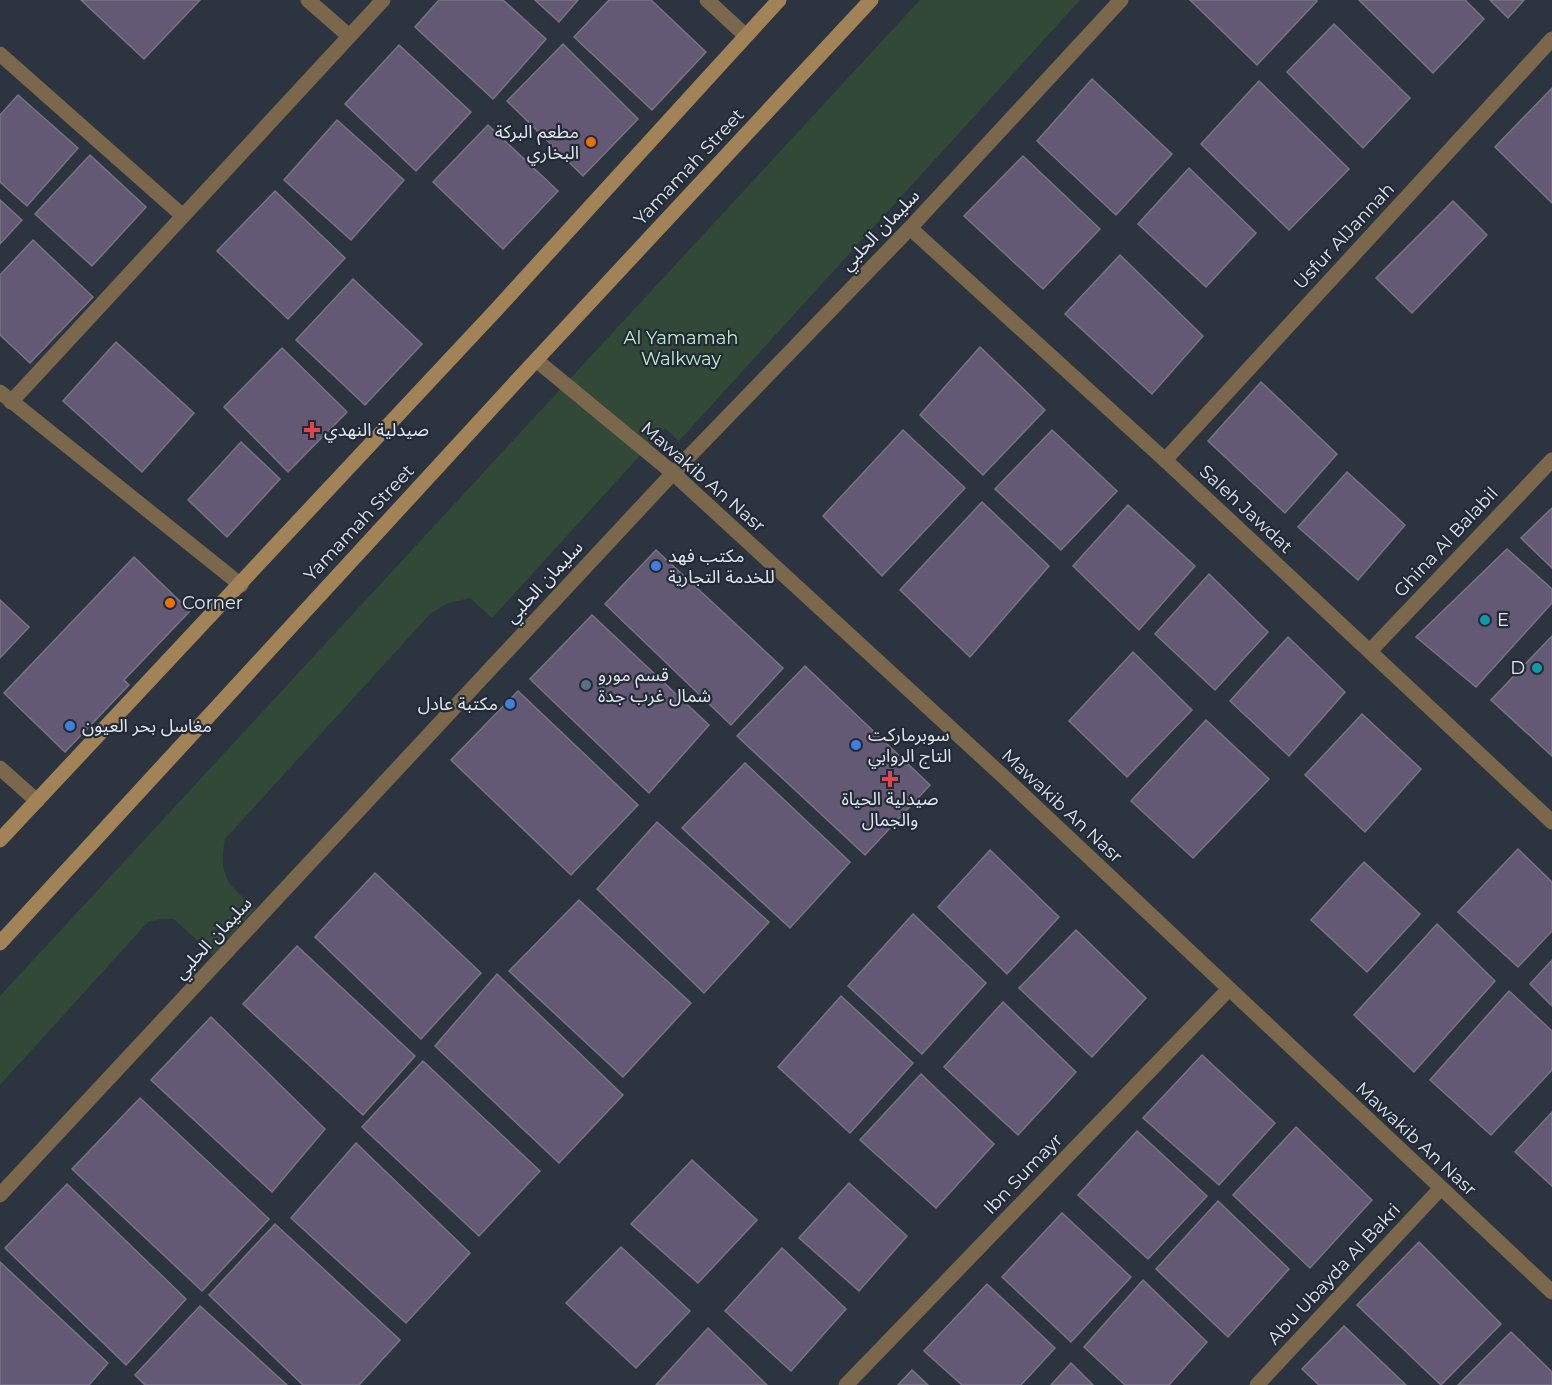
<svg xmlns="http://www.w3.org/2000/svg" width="1552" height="1385" font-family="Montserrat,'Noto Sans Arabic',sans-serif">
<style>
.green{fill:#324938}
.building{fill:#635974;stroke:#797484;stroke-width:1.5}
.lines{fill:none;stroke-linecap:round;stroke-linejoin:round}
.lane{stroke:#7b674c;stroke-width:15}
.street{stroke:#7b674c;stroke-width:15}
.secondary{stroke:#a28257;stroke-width:15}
.food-dot{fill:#e8710a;stroke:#222a36;stroke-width:2}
.health-dot{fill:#e0444e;stroke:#222a36;stroke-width:2}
.shop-dot{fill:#3f7fe0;stroke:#222a36;stroke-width:2}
.culture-dot{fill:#0f9aa8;stroke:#222a36;stroke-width:2}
.service-dot{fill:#5c6f8a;stroke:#222a36;stroke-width:2}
.labels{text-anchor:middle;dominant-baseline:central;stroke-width:4.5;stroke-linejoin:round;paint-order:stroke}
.poi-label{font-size:18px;fill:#e2e7ef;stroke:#222a36;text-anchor:start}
.street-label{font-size:18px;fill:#e2e7ef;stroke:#222a36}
.park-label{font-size:18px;fill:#bef2cc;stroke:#222a36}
</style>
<rect width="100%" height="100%" fill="#2c3440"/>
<path class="green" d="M920,0H1080L679,441L665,428L492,618L470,598L448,603L430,614L225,839C218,877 228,885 256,908L213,955L174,919H160L148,922L0,1085V996Z"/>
<g class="building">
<path d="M81,0H200L144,59Z"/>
<path d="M439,0H503L546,39L493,99L415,27Z"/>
<path d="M535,0H578L559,22Z"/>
<path d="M609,0H651L706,52L652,110L574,37Z"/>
<path d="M1190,0H1316L1317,1L1257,65Z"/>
<path d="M1359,0H1465L1484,19L1433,73Z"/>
<path d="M1490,0H1524L1508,18Z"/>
<path d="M1334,24L1410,98L1363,148L1287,72Z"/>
<path d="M563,44L638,119L583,176L507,101Z"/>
<path d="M399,45L471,112L416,171L345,104Z"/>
<path d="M1092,79L1172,154L1116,215L1037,141Z"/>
<path d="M1259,81L1349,169L1289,230L1201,144Z"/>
<path d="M1552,88V203L1495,147Z"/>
<path d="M18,95L78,148L27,206L0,182V115Z"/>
<path d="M337,120L404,180L351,240L284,180Z"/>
<path d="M488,125L558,191L503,249L433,182Z"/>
<path d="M90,155L146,207L92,266L35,214Z"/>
<path d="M1023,156L1100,229L1043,289L964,216Z"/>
<path d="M1189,168L1256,233L1206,287L1138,224Z"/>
<path d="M275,191L345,258L288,319L217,251Z"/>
<path d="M0,200L22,220L0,244Z"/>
<path d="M1453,201L1487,235L1412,313L1376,278Z"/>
<path d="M33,240L93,297L30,363L0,335V275Z"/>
<path d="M1120,255L1203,336L1152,394L1065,314Z"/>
<path d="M353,279L422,344L365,405L296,340Z"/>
<path d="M116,342L194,413L142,472L63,401Z"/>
<path d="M980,347L1045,410L983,475L920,415Z"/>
<path d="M282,348L347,412L288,472L224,407Z"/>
<path d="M1261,382L1337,454L1285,513L1208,441Z"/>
<path d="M903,430L965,488L882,576L823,516Z"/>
<path d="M1052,430L1117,491L1061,550L995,489Z"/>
<path d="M241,442L280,479L227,537L188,500Z"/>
<path d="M1347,472L1405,525L1358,580L1298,527Z"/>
<path d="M982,502L1049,566L970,657L900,590Z"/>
<path d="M1128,505L1195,566L1139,630L1073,566Z"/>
<path d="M1552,508V568L1521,538Z"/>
<path d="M1507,549L1552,589V603L1476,687L1416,637Z"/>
<path d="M656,550L783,668L731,725L605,604Z"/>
<path d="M134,557L190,611L124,680L129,685L65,752L4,693Z"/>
<path d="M1209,574L1268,632L1215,690L1155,634Z"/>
<path d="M0,600L29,627L0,658Z"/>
<path d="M592,615L709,725L649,793L530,679Z"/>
<path d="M1552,636V756L1491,700Z"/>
<path d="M1288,637L1345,692L1289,756L1230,701Z"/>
<path d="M1133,652L1192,710L1127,777L1069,721Z"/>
<path d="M805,666L930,785L865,855L737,736Z"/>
<path d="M518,691L638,805L571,875L451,760Z"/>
<path d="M1362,714L1421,769L1365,832L1305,775Z"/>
<path d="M1206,720L1269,779L1193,858L1131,801Z"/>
<path d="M745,763L850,862L790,928L682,828Z"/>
<path d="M657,822L769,922L704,993L597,889Z"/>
<path d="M1518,849L1552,882V931L1518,967L1458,912Z"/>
<path d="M990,850L1059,917L1007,974L938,907Z"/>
<path d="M1364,862L1420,914L1367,972L1311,920Z"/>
<path d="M375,873L481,973L421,1039L315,937Z"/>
<path d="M579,900L691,1003L623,1077L509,971Z"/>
<path d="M913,914L986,983L922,1054L848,986Z"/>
<path d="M1437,924L1495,981L1414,1072L1354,1015Z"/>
<path d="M1076,930L1146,998L1092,1057L1019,988Z"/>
<path d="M297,946L415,1056L363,1115L243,1004Z"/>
<path d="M1552,960V1006L1530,984Z"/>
<path d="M497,974L623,1095L559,1163L435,1046Z"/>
<path d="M1509,991L1552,1031V1070L1491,1135L1430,1080Z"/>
<path d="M841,996L913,1063L850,1133L778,1067Z"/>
<path d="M1003,1002L1076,1072L1018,1135L944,1067Z"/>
<path d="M211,1017L325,1129L272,1192L151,1080Z"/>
<path d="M1202,1055L1275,1123L1219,1185L1143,1118Z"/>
<path d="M423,1061L540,1171L479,1236L362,1127Z"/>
<path d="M921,1074L994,1144L936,1208L860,1140Z"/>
<path d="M140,1098L269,1219L202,1291L72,1169Z"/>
<path d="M1552,1112V1186L1515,1152Z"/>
<path d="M1296,1127L1372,1200L1310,1268L1233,1195Z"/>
<path d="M1137,1131L1207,1196L1148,1259L1078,1195Z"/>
<path d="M356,1143L470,1253L406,1323L291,1218Z"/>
<path d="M692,1160L757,1220L698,1283L631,1224Z"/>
<path d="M849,1183L907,1236L859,1291L799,1238Z"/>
<path d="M67,1184L186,1299L126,1365L5,1248Z"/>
<path d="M1218,1201L1289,1269L1228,1337L1156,1269Z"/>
<path d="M1062,1213L1131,1277L1071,1342L1002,1277Z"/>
<path d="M275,1224L400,1340L359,1385H303L209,1295Z"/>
<path d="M1419,1242L1501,1324L1441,1385L1357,1305Z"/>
<path d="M621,1247L690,1311L636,1368L566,1303Z"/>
<path d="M782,1248L846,1309L791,1371L725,1311Z"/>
<path d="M0,1262L108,1363L89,1385H0Z"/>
<path d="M1143,1280L1207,1342L1169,1385H1125L1084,1347Z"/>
<path d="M987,1284L1055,1348L1021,1385H962L924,1351Z"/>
<path d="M200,1306L287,1385H145L135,1375Z"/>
<path d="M1344,1326L1406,1385H1319L1302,1369Z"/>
<path d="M708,1328L767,1385H656Z"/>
<path d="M1511,1332L1552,1372V1385H1458Z"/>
<path d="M1071,1363L1093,1385H1051Z"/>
<path d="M912,1370L928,1385H898Z"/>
</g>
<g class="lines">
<g class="lane">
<path d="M910,228L1165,460L1552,822"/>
<path d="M1165,460L1552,39"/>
<path d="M1370,651L1552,460"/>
<path d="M0,1195L673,473L910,228L1121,0"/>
<path d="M846,1385L1228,990"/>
<path d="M1257,1385L1440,1189"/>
</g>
<g class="street">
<path d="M308,0L349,36"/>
<path d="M707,0L746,36"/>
<path d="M0,54L183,216"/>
<path d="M536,360L673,473L1005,778L1552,1292"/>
<path d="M0,392L241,585"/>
<path d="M11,402L383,0"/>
<path d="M0,768L37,801"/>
</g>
<g class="secondary">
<path d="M0,840L496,310L779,0"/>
<path d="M0,943L536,360L871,0"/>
</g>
</g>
<g class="food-dot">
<circle cx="591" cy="142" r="6"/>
<circle cx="170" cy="603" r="6"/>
</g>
<g class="health-dot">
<path d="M309 421h6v6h6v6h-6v6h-6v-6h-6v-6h6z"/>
<path d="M887 770h6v6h6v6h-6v6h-6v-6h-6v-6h6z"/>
</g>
<g class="shop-dot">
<circle cx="656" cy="566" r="6"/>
<circle cx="510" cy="704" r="6"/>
<circle cx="70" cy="726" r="6"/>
<circle cx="856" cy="745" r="6"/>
</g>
<g class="culture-dot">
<circle cx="1485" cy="620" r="6"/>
<circle cx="1537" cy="668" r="6"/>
</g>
<circle class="service-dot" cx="586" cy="685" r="6"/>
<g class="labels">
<g class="poi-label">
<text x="579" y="132" text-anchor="end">مطعم البركة<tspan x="579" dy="21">البخاري</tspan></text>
<text x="324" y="430">صيدلية النهدي</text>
<text x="668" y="556">مكتب فهد<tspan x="668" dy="21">للخدمة التجارية</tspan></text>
<text x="182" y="603">Corner</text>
<text x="1497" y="620">E</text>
<text x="1525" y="668" text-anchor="end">D</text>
<text x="598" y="675">قسم مورو<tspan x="598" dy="21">شمال غرب جدة</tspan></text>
<text x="498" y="704" text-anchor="end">مكتبة عادل</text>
<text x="82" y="726">مغاسل بحر العيون</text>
<text x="868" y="735">سوبرماركت<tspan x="868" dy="21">التاج الروابي</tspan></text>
<text x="890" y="799" text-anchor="middle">صيدلية الحياة<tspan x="890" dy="21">والجمال</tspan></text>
</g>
<g class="street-label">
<text transform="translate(689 167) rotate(-47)">Yamamah Street</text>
<text transform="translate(880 230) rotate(-46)">سليمان الحلبي</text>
<text transform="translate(1344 236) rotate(-47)">Usfur AlJannah</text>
<text transform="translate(703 477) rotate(41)">Mawakib An Nasr</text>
<text transform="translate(1246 509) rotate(43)">Saleh Jawdat</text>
<text transform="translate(359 523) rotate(-47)">Yamamah Street</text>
<text transform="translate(1446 542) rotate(-47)">Ghina Al Balabil</text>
<text transform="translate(544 582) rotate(-47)">سليمان الحلبي</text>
<text transform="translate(1062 806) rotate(43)">Mawakib An Nasr</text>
<text transform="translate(213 938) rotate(-47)">سليمان الحلبي</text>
<text transform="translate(1416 1139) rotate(43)">Mawakib An Nasr</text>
<text transform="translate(1023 1174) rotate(-46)">Ibn Sumayr</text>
<text transform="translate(1334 1274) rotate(-47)">Abu Ubayda Al Bakri</text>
</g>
<g class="park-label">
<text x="681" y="338">Al Yamamah<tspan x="681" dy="21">Walkway</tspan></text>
</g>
</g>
</svg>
